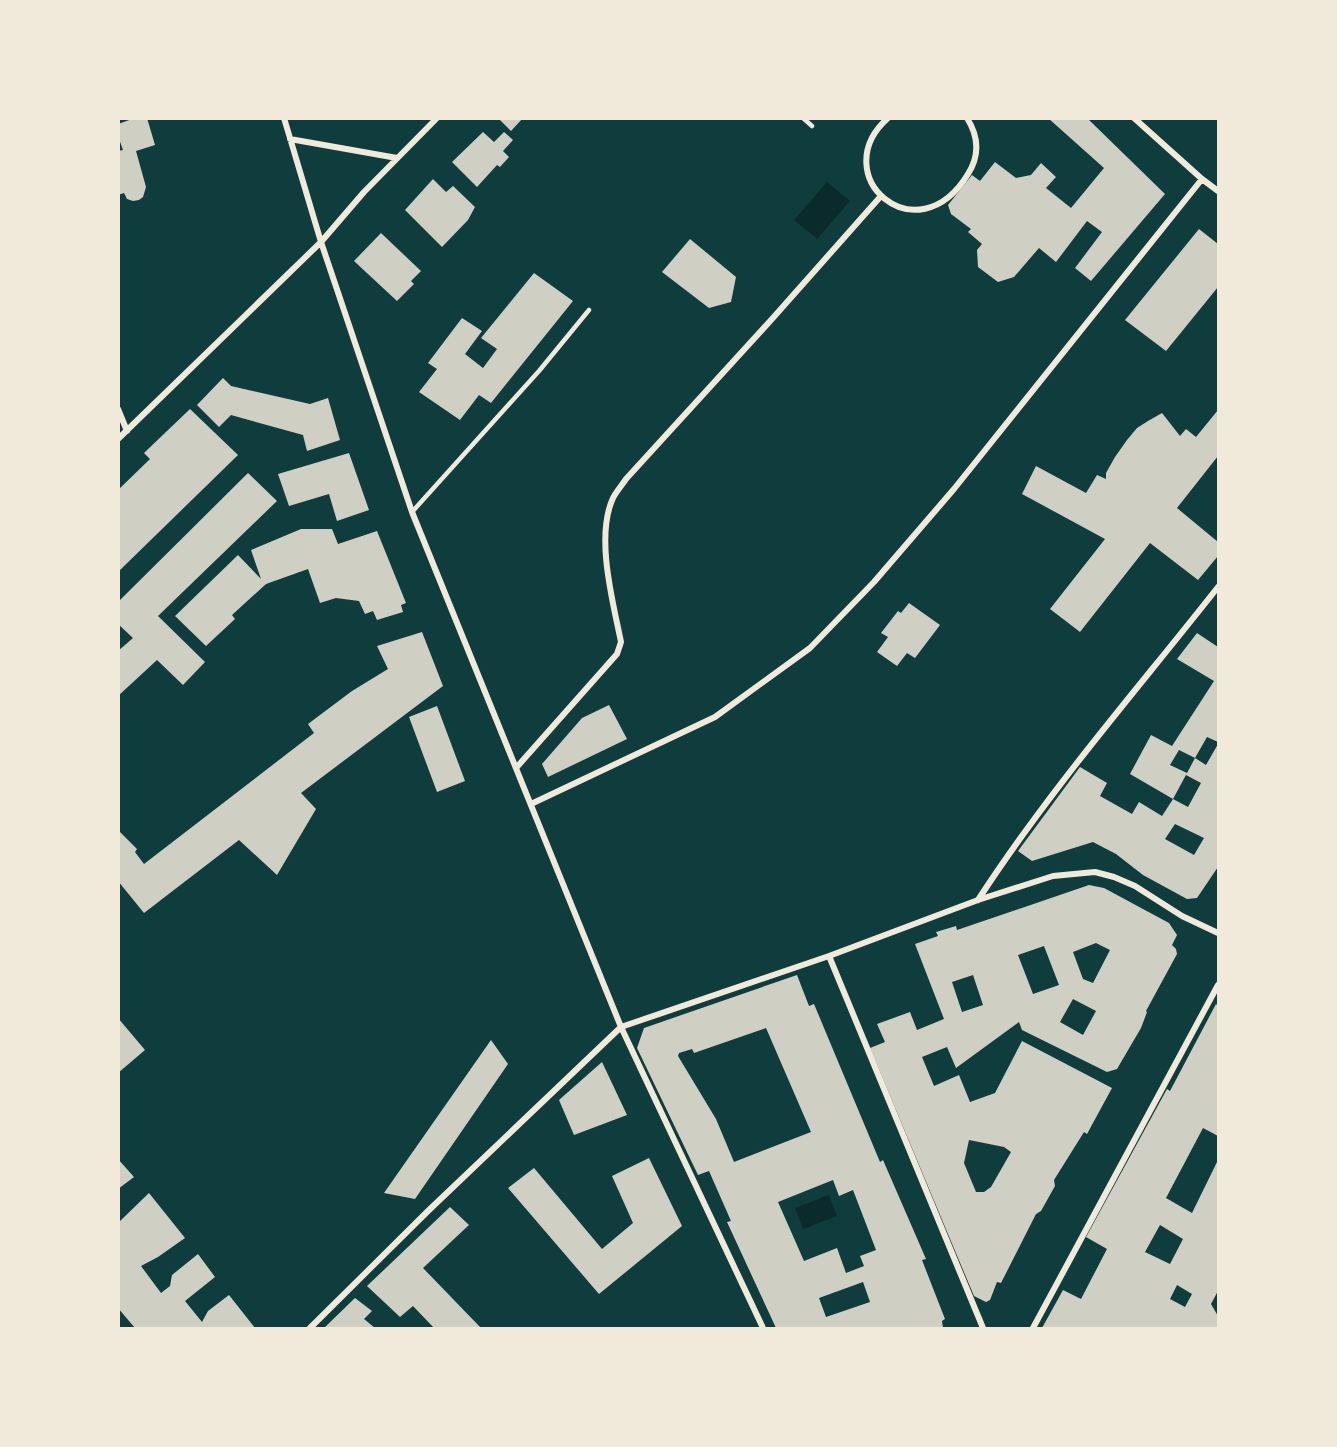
<svg xmlns="http://www.w3.org/2000/svg" width="1337" height="1447" font-family="'Golos Text',sans-serif">
  <style>
    .water { fill: #0a2a2b }
    .building { fill: #cfcfc3; fill-rule: evenodd }
    .lines { fill: none; stroke-linecap: round; stroke-linejoin: round }
    .service { stroke: #f1e9da; stroke-width: 4.5 }
    .minor { stroke: #f1e9da; stroke-width: 6 }
  </style>
  <rect width="100%" height="100%" fill="#0f3d3e"/>
  <path class="water" d="M827,182l23,19 -33,38 -23,-19z
    M829,1195l8,21 -34,13 -8,-21z"/>
  <path class="building" d="M135,118h12l8,27 -19,6 10,36 -3,10 -4,3 -6,1 -6,-2 -3,-6 -6,2v-44l5,-1 -5,-14v-12z
    M498,118h25l-12,13z
    M1048,118h39l78,76 -74,87 -16,-13 27,-36 -15,-11 -31,41 -17,-14 -25,29 -16,5 -20,-15 -1,-17 5,-6 -14,-12 3,-3 -20,-15 -3,-9 24,-30 8,6 15,-19 21,16 15,-3 10,-12 15,14 -10,11 25,20 33,-40z
    M483,132l11,10 10,-10 9,8 -10,11 6,6 -9,10 -3,-2 -20,22 -25,-25z
    M433,179l13,13 7,-6 22,21 -7,13 -26,27 -37,-37z
    M1199,229l19,15v43l-52,64 -41,-31z
    M381,233l40,38 -10,10 3,3 -17,17 -43,-40z
    M690,239l46,38 -5,25 -22,6 -47,-36z
    M534,273l39,28 -82,102 -12,-8 -19,25 -41,-28 18,-23 -9,-6 34,-45 20,13 -17,23 18,14 14,-19 -16,-11z
    M223,378l8,8 79,18 18,-6 12,42 -33,11 -4,-16 -72,-20 -12,12 -22,-22z
    M190,409l48,46 -120,117v-82l32,-31 -6,-6z
    M1218,410v46l-41,52 41,34v14l-20,24 -48,-37 -70,89 -30,-23 55,-70 -83,-45 14,-28 50,27 11,-18 9,4v-6l9,-16 12,-17 10,-12 11,-7 14,-8 18,23 6,-7 10,8z
    M349,453l20,57 -32,11 -8,-27 -40,12 -11,-32z
    M248,473l29,28 -119,115 47,46 -22,23 -26,-25 -39,36v-45l15,-13 -15,-14v-22z
    M301,529h31l6,15 39,-13 29,72 -5,2 2,7 -26,8 -4,-9 -8,3 -6,-13 -23,-3 -16,5 -12,-34 -42,15 -34,31 3,4 -29,27 -31,-30 63,-61 23,24 -10,-29z
    M909,603l31,22 -25,33 -8,-5 -10,13 -20,-14 11,-15 -7,-4 17,-22 3,2z
    M422,632l21,54 -142,107 15,16 -39,66 -38,-35 -95,73 -26,-32v-51l19,19 -2,3 9,12 170,-131 -6,-9 44,-33 36,-22 -11,-23z
    M1197,633l21,14v95l-11,-5 -12,21 -16,-8 -9,15 17,8 -14,26 -43,-25 21,-39 21,11 42,-65 -37,-22z
    M609,705l18,34 -79,38 -6,-13 40,-46z
    M437,706l28,75 -28,11 -28,-75z
    M1218,744v123l-21,31 -10,1 -44,-24 -27,-21 -23,-12 -61,19 -14,-10 62,-84 27,16 -7,13 32,18 7,-12 23,14 11,-17 15,8 13,-24 -15,-8 9,-17 11,7zM1175,824l29,14 -10,17 -29,-16z
    M1089,885l15,3 65,35 8,12 -5,10 4,4 1,5 -31,57 1,1 -6,16 -24,41 -10,3 -85,-42 -3,-8 -63,46 -9,-21 -25,10 12,29 25,-11 11,27 25,-9 27,-52 90,47 -25,46 -3,-2 -30,48 1,6 -14,25 -5,3 -35,69 -4,-1 -7,18 -4,2 -12,-6 -104,-248 15,-6 -8,-18 33,-12 7,18 27,-11 -29,-75 23,-8 -2,-4 20,-6 1,4zM1096,943l14,7 -17,33 -10,-4 -10,-27zM1044,946l15,39 -26,9 -15,-39zM973,975l10,30 -21,7 -10,-30zM1073,999l23,12 -13,24 -23,-13zM969,1140l35,7 7,5 -20,35 -7,5h-8l-12,-29z
    M797,975l12,31 5,-2 66,158 3,-2 43,99 -4,1 23,59 -3,2 1,7h-167l-49,-106 4,-1 -22,-50 -11,4 -61,-127 7,-20zM766,1028l45,104 -77,30 -18,-43 -38,-63 1,-3 13,-4 2,4zM833,1180l6,16 14,-6 23,60 -16,6 4,10 -18,7 -9,-25 -33,13 -26,-59zM863,1282l7,20 -44,15 -7,-19z
    M1216,1004l2,2v130l-15,-8 -37,70 26,15 26,-53v131l-7,13 7,12v12h-176l21,-38 18,9 26,-50 -21,-12 81,-148 3,2zM1160,1225l23,14 -13,25 -25,-12zM1177,1285l15,9 -7,13 -15,-8z
    M118,1018l27,32 -27,23z
    M491,1040l17,24 -93,135 -31,-6z
    M602,1062l25,53 -53,20 -15,-35z
    M649,1158l33,68 -83,68 -91,-106 26,-20 68,81 31,-26 -21,-47z
    M118,1159l16,18 -16,12z
    M149,1193l36,45 -27,19 -17,9 20,27 9,-7 2,-11 26,-21 17,23 -30,24 17,21 6,-11 21,-16 26,33h-120l-17,-20v-85z
    M450,1207l19,18 -46,43 58,60h-47l-21,-22 -13,11 -33,-31z
    M355,1298l17,13 -8,8 11,9h-51z"/>
  <g class="lines">
    <path class="service" d="M803,118l9,8
      M412,512l127,-141 50,-61"/>
    <path class="minor" d="M284,118l37,124 91,270 209,515 142,301
      M888,118c-64,57 29,140 80,56 12,-19 11,-37 -1,-56
      M1134,118l68,61 16,12
      M290,139l107,19
      M118,409l9,22
      M118,439l203,-197 43,-50 73,-74
      M516,768l101,-114 4,-12c-8,-40 -26,-105 -8,-144 3,-6 9,-13 13,-19l146,-160 109,-123
      M531,804l184,-87 95,-69 64,-66 80,-93 248,-310
      M978,900c72,-111 159,-210 240,-313
      M829,956l154,372
      M310,1328l118,-117 193,-184 208,-71 149,-56 75,-24 42,-4 19,5 21,9 47,30 36,17
      M1033,1328l185,-343"/>
  </g>
  <rect width="1337" height="1447" fill="none" stroke="#f1e9da" stroke-width="240"/>
</svg>
